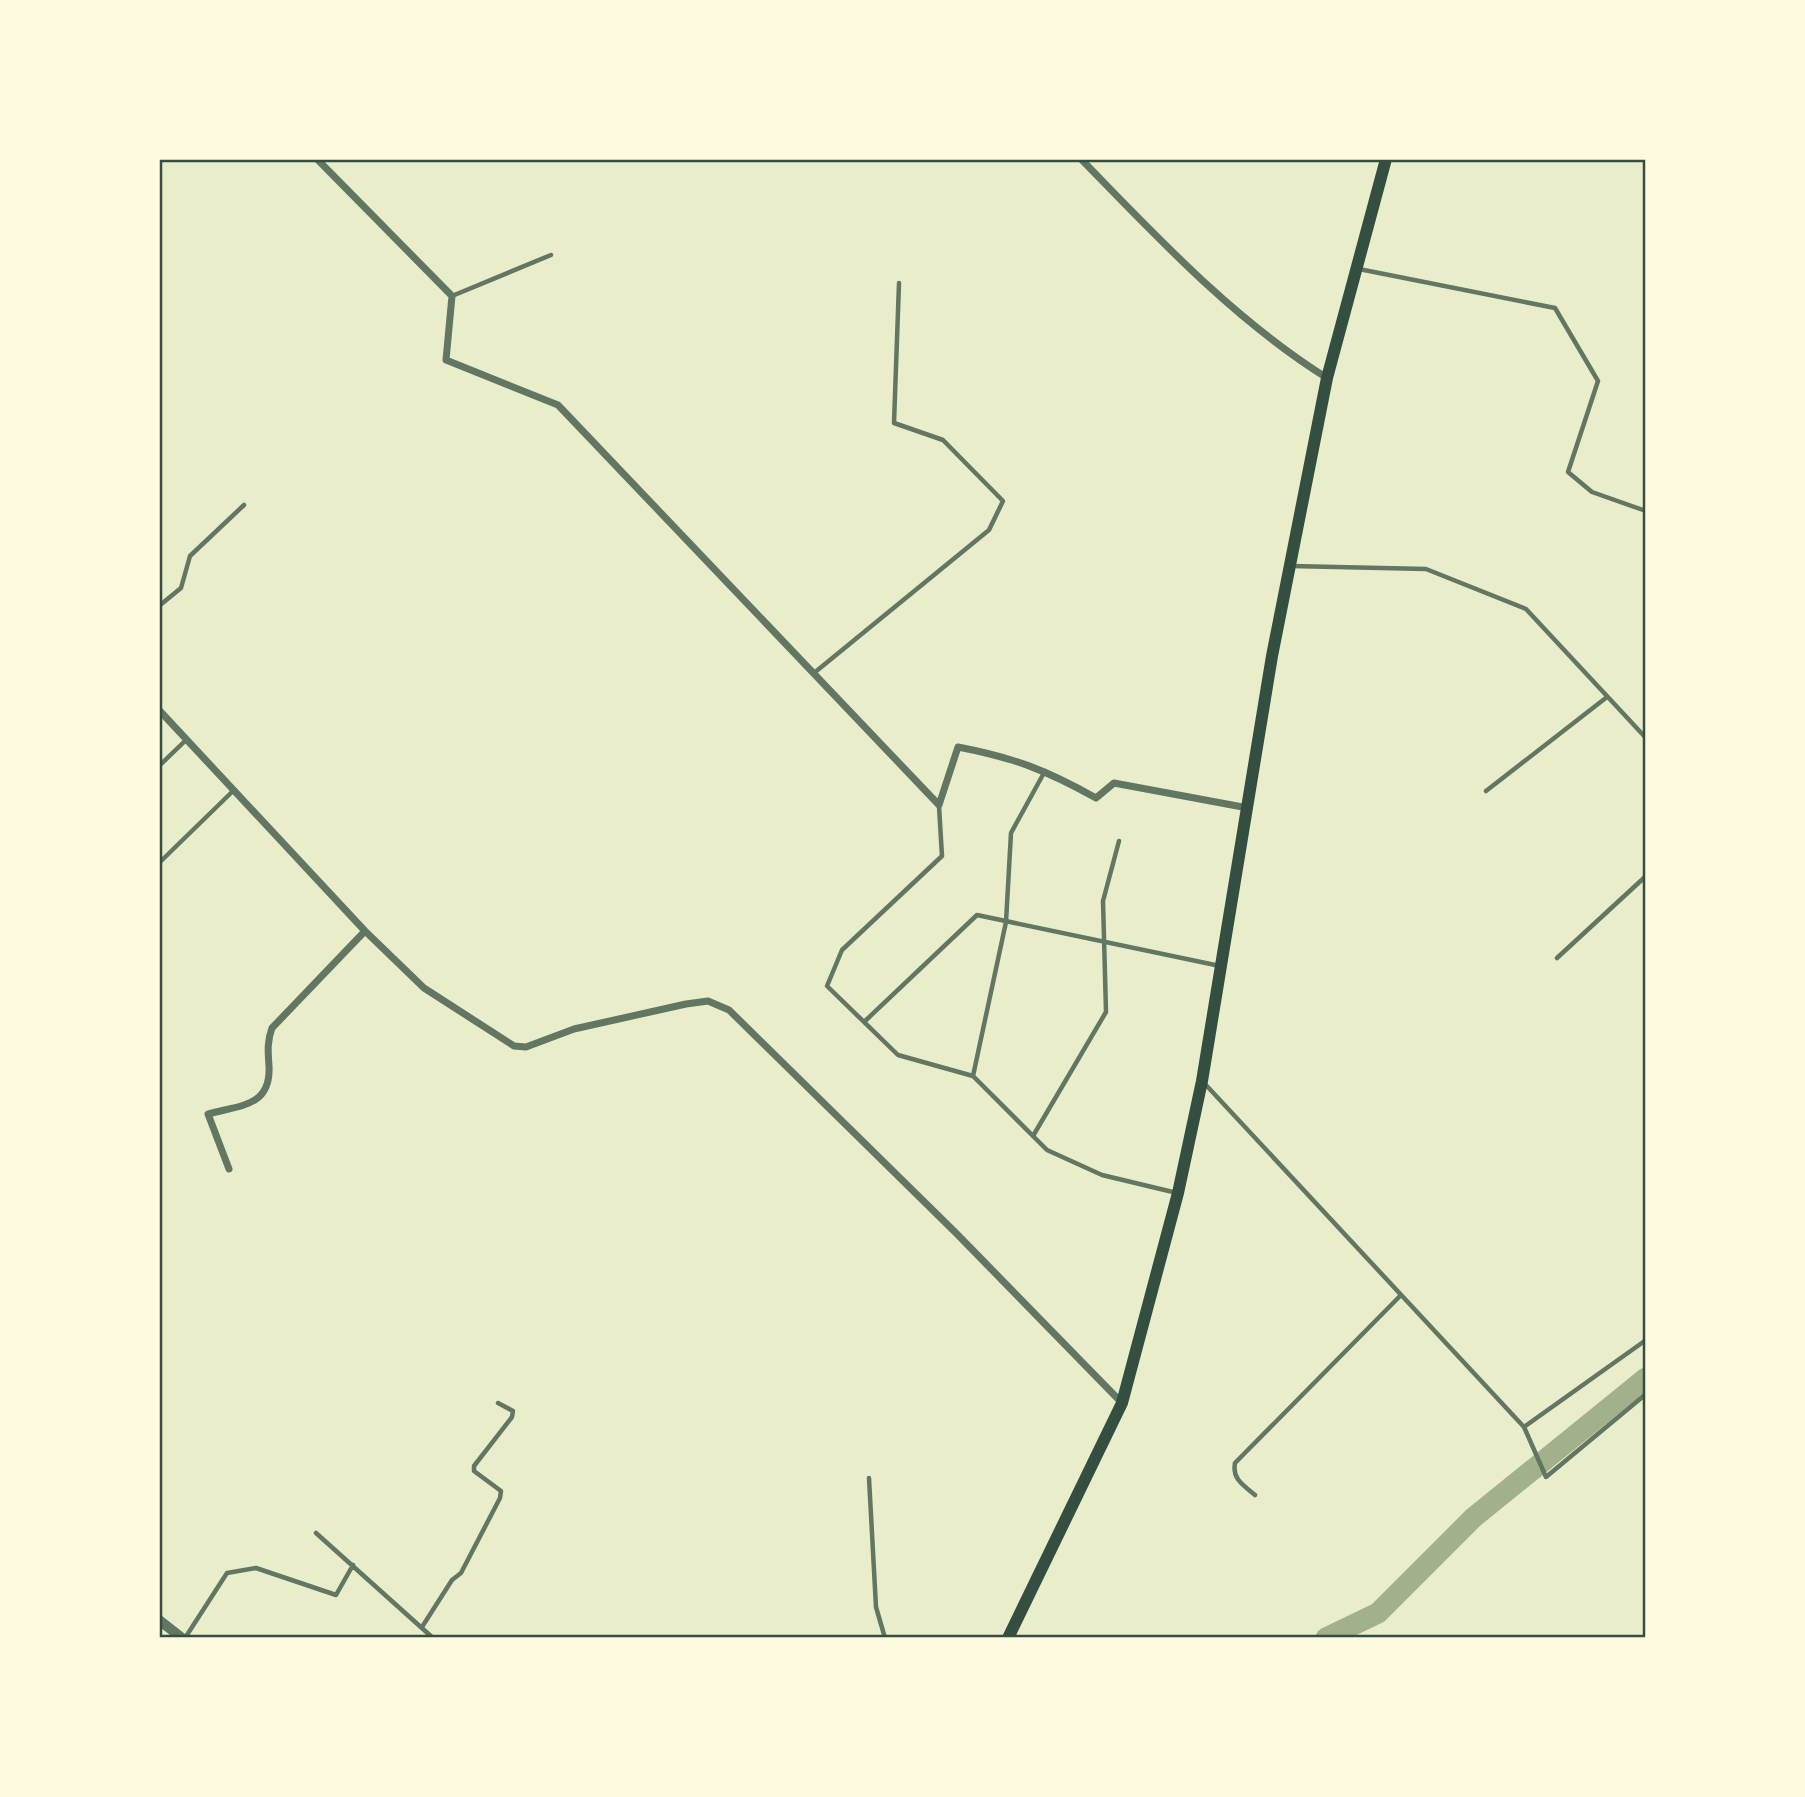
<svg xmlns="http://www.w3.org/2000/svg" width="1805" height="1797" font-family="Rubik,sans-serif">
  <style>
    .lines { fill: none; stroke-linecap: round; stroke-linejoin: round }
    .canal { stroke: #a3b18a; stroke-width: 21 }
    .service { stroke: #617663; stroke-width: 4.5 }
    .minor { stroke: #617663; stroke-width: 7 }
    .tertiary { stroke: #617663; stroke-width: 10 }
    .secondary { stroke: #344e41; stroke-width: 12 }
    .neatline { fill: none; stroke: #344e41; stroke-width: 2.5 }
  </style>
  <rect width="100%" height="100%" fill="#e9edc9"/>
  <g class="lines">
    <path class="canal" d="M1326,1638l52,-25 95,-95 173,-140"/>
    <path class="service" d="M1359,269l196,39 43,73 -30,91 24,20 54,19
      M452,296l99,-41
      M1291,566l135,3 100,40 120,129
      M159,606l22,-18 9,-32 54,-51
      M814,673l175,-143 14,-29 -60,-61 -49,-17 5,-140
      M159,766l27,-26
      M1486,791l121,-94
      M939,806l3,50 -100,94 -15,36 71,69 75,21 74,74 55,25 75,18
      M159,863l75,-73
      M1557,958l89,-82
      M864,1022l113,-107 243,51
      M973,1076l33,-154 5,-89 34,-62
      M1205,1084l319,343 122,-87
      M1033,1136l73,-124 -3,-111 16,-60
      M1524,1427l22,50 100,-83
      M869,1478l7,129 9,31
      M1255,1495c-12,-10 -23,-16 -20,-32l166,-168
      M316,1533l117,105
      M422,1627l30,-47 9,-7 39,-75 1,-7 -27,-20v-5l38,-49 1,-6 -15,-8
      M185,1638l42,-65 29,-5 80,27 17,-30"/>
    <path class="minor" d="M317,159l135,137 -6,64 112,45 381,400 19,-58c57,11 88,23 138,51l18,-15 134,25
      M1081,159c77,79 152,160 246,219
      M159,710l206,221 59,57 90,58 12,1 48,-18 112,-25 22,-3 21,9 227,223 166,170
      M229,1169l-21,-55c32,-9 63,-7 61,-48 -1,-14 -2,-25 3,-38l93,-97"/>
    <path class="tertiary" d="M159,1620l23,18"/>
    <path class="secondary" d="M1008,1638l114,-235 56,-210 24,-112 70,-425 55,-278 59,-219"/>
  </g>
  <rect width="1805" height="1797" fill="none" stroke="#fefae0" stroke-width="322"/>
  <rect x="161" y="161" width="1483" height="1475" class="neatline"/>
</svg>
